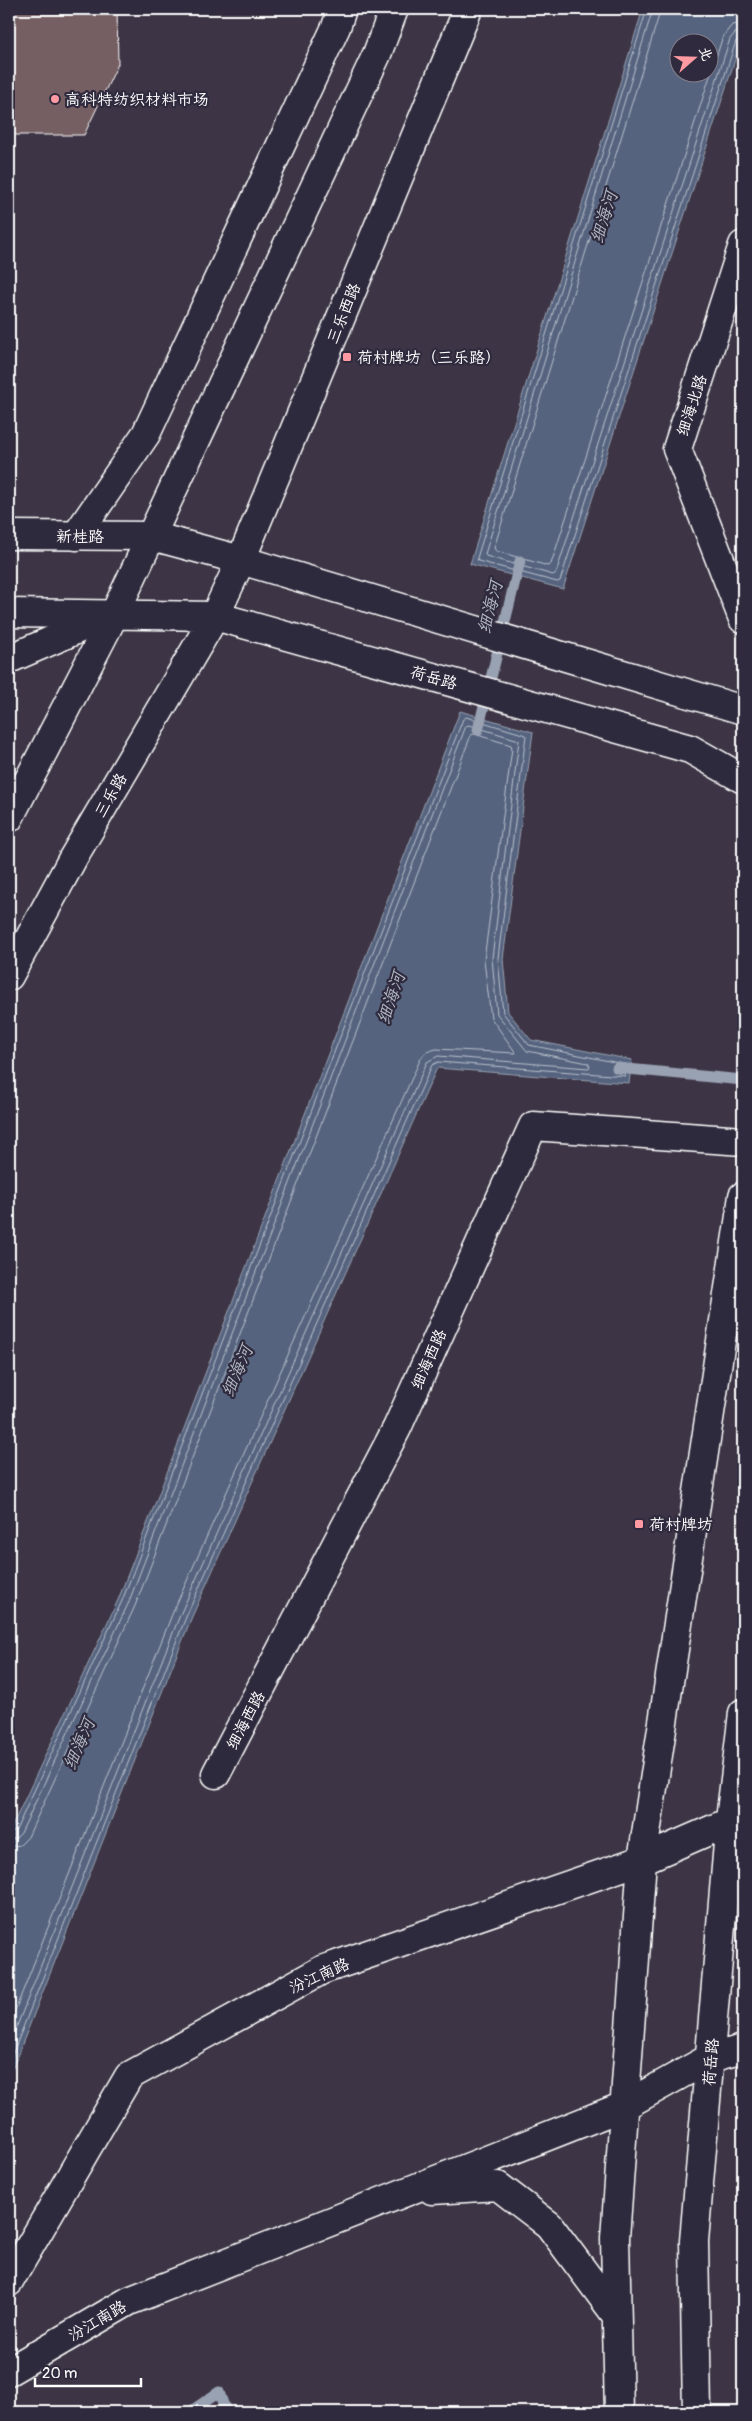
<svg xmlns="http://www.w3.org/2000/svg" width="752" height="2421" font-family="Pangolin,'LXGW WenKai TC',sans-serif">
  <style>
    .water { fill: #55647f; stroke: #99a2b2; fill-rule: evenodd }
    .lines { fill: none; stroke-linecap: round; stroke-linejoin: round }
    .shore { stroke: #bbc1cc; stroke-width: 1 }
    .stream { stroke: #99a2b2; stroke-width: 11 }
    .building { fill: #765f64; stroke: #fff }
    .minor-casing { stroke: #fff; stroke-width: 31 }
    .tertiary-casing { stroke: #fff; stroke-width: 31 }
    .secondary-casing { stroke: #fff; stroke-width: 31 }
    .minor { stroke: #2f2a3d; stroke-width: 28 }
    .tertiary { stroke: #2f2a3d; stroke-width: 28 }
    .secondary { stroke: #2f2a3d; stroke-width: 28 }
    .poi-dot { fill: #ff9aa2; stroke: #2f2a3d; stroke-width: 2 }
    .labels { text-anchor: middle; stroke-width: 4.5; stroke-linejoin: round; paint-order: stroke }
    .poi-label { font-size: 16px; fill: #fff; stroke: #2f2a3d; text-anchor: start }
    .street-label { font-size: 16px; fill: #fff; stroke: #2f2a3d }
    .water-label { font-size: 18px; font-style: italic; fill: #b2b9c5; stroke: #2f2a3d }
  </style>
  <rect width="100%" height="100%" fill="#3d3545"/>
  <filter id="ink" filterUnits="userSpaceOnUse"><feTurbulence type="fractalNoise" baseFrequency=".02" numOctaves="2"/><feDisplacementMap in="SourceGraphic" scale="10" xChannelSelector="R" yChannelSelector="G"/><feConvolveMatrix kernelMatrix="1 2 1 2 8 2 1 2 1" color-interpolation-filters="sRGB"/></filter>
  <g filter="url(#ink)">
    <path class="water" d="M643,9h100v26l-180,554 -93,-25zM680,42h30v30h-30z
      M460,711l73,21 -30,227 5,53 23,28 101,20 -3,23 -192,-15 -246,551 -182,458v-244l109,-233z"/>
    <g class="lines">
      <path class="shore" d="M647,9l-170,549 1,3 79,21 3,-1 176,-540 7,-4
        M653,9l-168,545 1,2 67,19 3,-2 174,-534 5,-6 8,-3
        M661,9l-167,539 2,3 52,15 3,-2 172,-528 9,-11 11,-2
        M9,1833l7,-3 106,-229 341,-882 3,-2 60,18 -28,223 5,55 26,32 95,19 1,12 -187,-14 -6,3 -246,552 -177,446
        M9,1840l7,-2 5,-5 107,-229 338,-878 3,-1 50,15 -27,218 5,56 30,37 61,12 2,4 -2,1 -150,-12 -11,6 -247,553 -171,431
        M9,1847l11,-2 8,-8 107,-231 336,-871 3,-1 37,11 1,3 -28,212 7,58 25,35 -80,-4 -10,3 -6,8 -247,552 -164,414"/>
      <path class="stream" d="M478,730l42,-169
        M617,1068l126,12
        M190,2412l29,-20 7,20"/>
    </g>
    <path class="building" d="M9,9h108l1,55 -34,71h-75z"/>
    <g class="lines">
      <defs>
        <path id="minor" d="M743,245l-66,204 66,170
          M9,659l106,-46
          M216,1774l181,-346 136,-302 210,15"/>
        <path id="tertiary" d="M9,535l143,1 89,24 502,150
          M9,613l206,3 475,133 53,30
          M9,818l106,-205
          M9,976l64,-118 142,-242"/>
        <path id="secondary" d="M76,536l70,-102 190,-407 6,-18
          M115,613l262,-559 17,-45
          M215,616l26,-56 227,-551
          M432,2190l66,-4 51,39 67,90
          M9,2282l120,-206 193,-106 320,-110 101,-44
          M9,2371l120,-70 495,-195 86,-48 33,-9
          M619,2412l-4,-174 27,-378 101,-664
          M697,2412l-3,-171 36,-421 13,-107"/>
      </defs>
      <use href="#minor" class="minor-casing"/>
      <use href="#tertiary" class="tertiary-casing"/>
      <use href="#secondary" class="secondary-casing"/>
      <use href="#minor" class="minor"/>
      <use href="#tertiary" class="tertiary"/>
      <use href="#secondary" class="secondary"/>
    </g>
  </g>
  <g class="poi-dot">
    <circle cx="55" cy="99" r="5"/>
    <rect x="342" y="352" width="10" height="10" rx="2.5"/>
    <rect x="634" y="1519" width="10" height="10" rx="2.5"/>
  </g>
  <g class="labels">
    <g class="poi-label">
      <text x="65" y="105">高科特纺织材料市场</text>
      <text x="357" y="363">荷村牌坊（三乐路）</text>
      <text x="649" y="1530">荷村牌坊</text>
    </g>
    <g class="street-label">
      <text transform="translate(343 313) rotate(-68)" y="6">三乐西路</text>
      <text transform="translate(691 405) rotate(-72)" y="6">细海北路</text>
      <text x="80" y="542">新桂路</text>
      <text transform="translate(434 677) rotate(16)" y="6">荷岳路</text>
      <text transform="translate(110 795) rotate(-60)" y="6">三乐路</text>
      <text transform="translate(428 1359) rotate(-66)" y="6">细海西路</text>
      <text transform="translate(245 1720) rotate(-62)" y="6">细海西路</text>
      <text transform="translate(319 1975) rotate(-24)" y="6">汾江南路</text>
      <text transform="translate(710 2062) rotate(-85)" y="6">荷岳路</text>
      <text transform="translate(97 2320) rotate(-30)" y="6">汾江南路</text>
    </g>
    <g class="water-label">
      <text transform="translate(604 217) rotate(-73)" y="6">细海河</text>
      <text transform="translate(490 607) rotate(-76)" y="6">细海河</text>
      <text transform="translate(391 998) rotate(-72)" y="6">细海河</text>
      <text transform="translate(237 1371) rotate(-67)" y="6">细海河</text>
      <text transform="translate(79 1744) rotate(-67)" y="6">细海河</text>
    </g>
  </g>
  <rect width="752" height="2421" fill="none" stroke="#2f2a3d" stroke-width="30"/>
  <rect x="15" y="15" width="722" height="2391" fill="none" stroke="#fff" stroke-width="2" filter="url(#ink)"/>
  <g transform="translate(694 58) rotate(70)"><circle r="24" fill="#2f2a3d" stroke="#827f8b"/>
  <path d="M0-4L9 19L0 12L-9 19Z" fill="#ff9aa2"/>
  <text y="-8" font-size="14" font-weight="bold" text-anchor="middle" fill="#ffffff">北</text>
  </g>
  <path d="M35 2378v8h106v-8" fill="none" stroke="#ffffff" stroke-width="2.5"/>
  <text x="42" y="2378" font-size="15" fill="#ffffff" stroke="#2f2a3d" stroke-width="4" paint-order="stroke">20 m</text>
</svg>
